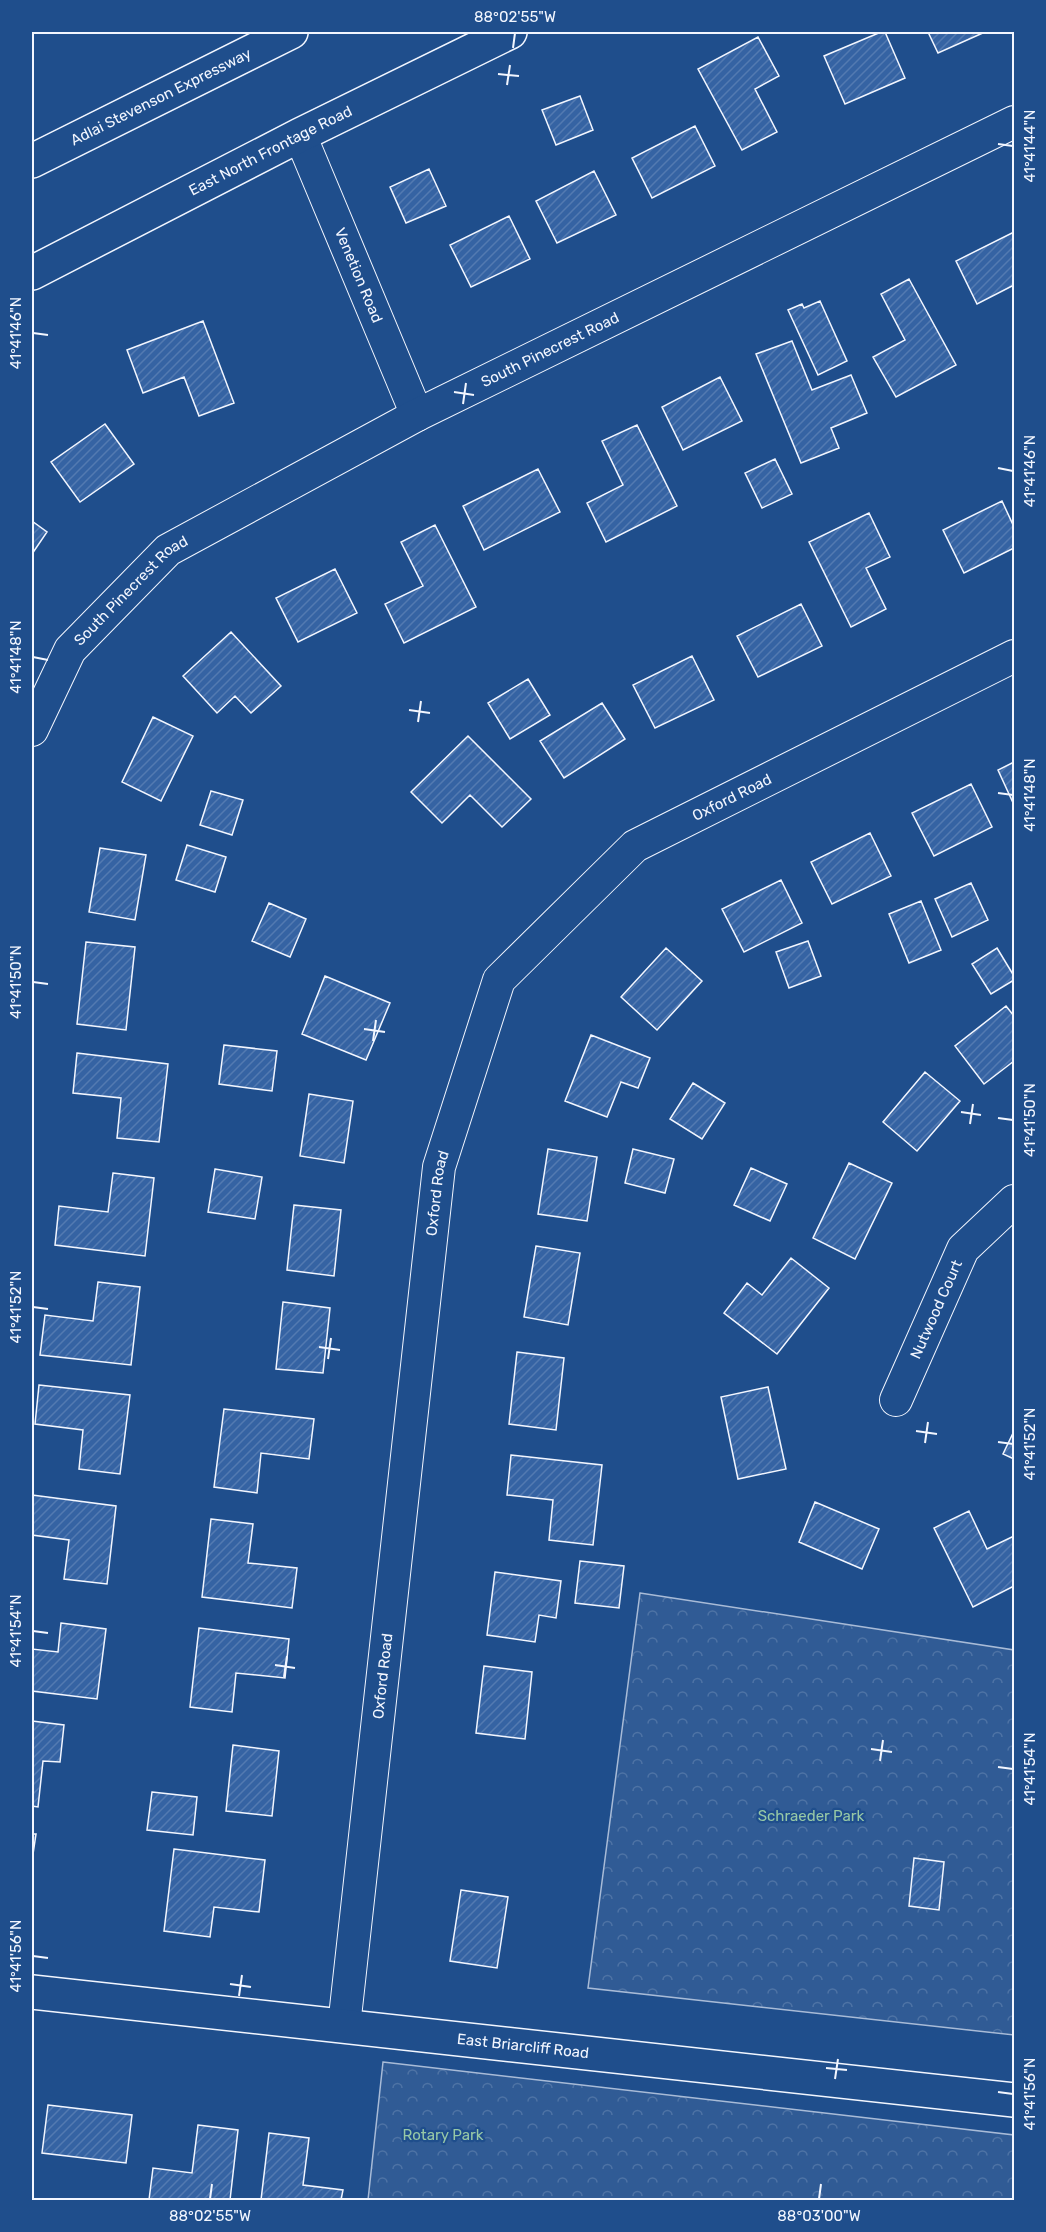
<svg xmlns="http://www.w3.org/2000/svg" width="1046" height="2232" font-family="Rubik,sans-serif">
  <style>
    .park { fill: url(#park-crowns); stroke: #a8bbd7; stroke-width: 1.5 }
    .building { fill: url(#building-hatch); stroke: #f2f6ff; stroke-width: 1.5 }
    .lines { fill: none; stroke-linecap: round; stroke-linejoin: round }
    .street-casing { stroke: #f2f6ff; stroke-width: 34 }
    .secondary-casing { stroke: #f2f6ff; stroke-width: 36 }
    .highway-casing { stroke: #f2f6ff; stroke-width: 36 }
    .street { stroke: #1f4e8c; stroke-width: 32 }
    .secondary { stroke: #1f4e8c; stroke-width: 33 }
    .highway { stroke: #1f4e8c; stroke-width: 33 }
    .ticks { fill: none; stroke: #f2f6ff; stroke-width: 2 }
    .labels { text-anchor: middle; stroke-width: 4.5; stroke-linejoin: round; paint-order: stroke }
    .street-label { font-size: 15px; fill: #f2f6ff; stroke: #1f4e8c }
    .park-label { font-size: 15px; fill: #97c8a6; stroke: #1f4e8c }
    .neatline { fill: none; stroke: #f2f6ff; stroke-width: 2 }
    .ticks-label { font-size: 15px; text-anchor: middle; fill: #f2f6ff }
  </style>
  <defs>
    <pattern id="park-crowns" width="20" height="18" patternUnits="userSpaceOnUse" patternTransform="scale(1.5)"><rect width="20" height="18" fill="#305b95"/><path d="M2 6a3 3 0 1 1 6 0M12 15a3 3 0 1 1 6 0" fill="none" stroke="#4e73a5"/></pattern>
    <pattern id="building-hatch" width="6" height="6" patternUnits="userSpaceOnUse" patternTransform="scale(1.5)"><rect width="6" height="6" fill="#3563a3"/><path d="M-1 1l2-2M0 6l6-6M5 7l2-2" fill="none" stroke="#537ab1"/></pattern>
  </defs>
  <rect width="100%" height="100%" fill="#1f4e8c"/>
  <path class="park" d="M640,1593l374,57v385l-426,-47z
    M383,2062l631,73v65h-646z"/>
  <path class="building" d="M881,32h4l20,46 -60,26 -21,-48z
    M928,32h57l-47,21z
    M758,37l21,39 -24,13 22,43 -35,18 -44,-81z
    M580,96l13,34 -37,15 -14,-35z
    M695,126l20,40 -63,32 -20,-40z
    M429,169l17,37 -40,17 -16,-36z
    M594,171l22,44 -59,28 -21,-42z
    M509,216l21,43 -59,28 -21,-42z
    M1014,232v53l-37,19 -21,-43z
    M909,279l47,86 -60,32 -23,-40 32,-17 -24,-46z
    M820,301l27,60 -29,14 -30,-65 14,-6 2,4z
    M203,321l31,82 -35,13 -15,-39 -41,16 -16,-43z
    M792,341l20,49 39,-15 16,38 -36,15 8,20 -38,15 -45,-109z
    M720,377l22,44 -59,29 -21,-43z
    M105,424l29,40 -54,38 -29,-40z
    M637,425l40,81 -71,36 -19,-39 36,-18 -21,-44z
    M775,459l17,35 -30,14 -17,-35z
    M538,469l22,43 -76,38 -21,-44z
    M1002,501l12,26v21l-50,25 -21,-43z
    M869,513l21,44 -24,11 20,41 -35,18 -42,-85z
    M32,521l15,11 -15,22z
    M435,525l41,82 -72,36 -19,-39 38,-18 -22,-44z
    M335,569l22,44 -59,29 -22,-44z
    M801,604l21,42 -64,31 -21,-41z
    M231,632l50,54 -30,27 -16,-17 -18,17 -34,-37z
    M692,656l22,44 -59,28 -22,-43z
    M528,679l22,36 -40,24 -22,-36z
    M602,703l23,36 -61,39 -24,-37z
    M153,717l40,19 -32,65 -39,-19z
    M468,736l63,63 -29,28 -32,-32 -28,28 -31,-31z
    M1014,762v43l-16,-35z
    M971,784l21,43 -58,29 -22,-43z
    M211,791l32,9 -11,35 -32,-10z
    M870,833l21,43 -59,28 -21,-42z
    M187,845l39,12 -11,35 -39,-12z
    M100,848l46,7 -11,65 -46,-8z
    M781,880l21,43 -58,29 -22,-43z
    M971,883l17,37 -36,17 -17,-38z
    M921,901l20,49 -32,13 -20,-49z
    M269,903l37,16 -16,38 -38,-16z
    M808,941l13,35 -32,12 -13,-36z
    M86,942l49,5 -9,83 -49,-6z
    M666,948l36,33 -45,49 -36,-33z
    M997,948l17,28v4l-23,14 -19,-30z
    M325,976l65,27 -24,57 -64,-26z
    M1006,1006l8,10v45l-30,23 -29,-38z
    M591,1035l59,23 -12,30 -17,-6 -14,35 -42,-16z
    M224,1045l53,6 -5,40 -53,-7z
    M77,1053l91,11 -9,78 -42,-4 4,-40 -48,-5z
    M925,1072l35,29 -43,50 -34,-29z
    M693,1083l32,20 -23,36 -32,-20z
    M309,1094l44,7 -9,62 -44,-7z
    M548,1149l49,8 -10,64 -49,-7z
    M633,1149l41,10 -9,34 -40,-10z
    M849,1163l43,20 -37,76 -42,-21z
    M751,1168l36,16 -17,37 -36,-16z
    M215,1169l47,8 -7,42 -47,-7z
    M113,1173l41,5 -9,78 -90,-11 4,-39 49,6z
    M294,1205l47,5 -7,66 -47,-6z
    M536,1246l44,7 -12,72 -44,-8z
    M791,1258l38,30 -52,66 -53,-41 23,-30 15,12z
    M98,1282l42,5 -9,78 -91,-10 5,-40 48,6z
    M283,1302l47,6 -7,65 -47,-4z
    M517,1352l47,6 -8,72 -47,-6z
    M39,1385l91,10 -10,79 -41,-5 4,-39 -48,-6z
    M768,1387l18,82 -48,10 -17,-82z
    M224,1409l90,10 -5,40 -48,-6 -4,40 -43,-6z
    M1014,1431v28l-11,-5z
    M511,1455l91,10 -9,80 -44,-5 4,-40 -46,-5z
    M32,1495l84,11 -9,78 -43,-5 5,-39 -37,-5z
    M815,1502l64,27 -17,40 -63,-27z
    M969,1511l18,38 27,-13v50l-41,21 -39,-79z
    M211,1519l42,5 -5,39 49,5 -5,40 -90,-11z
    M580,1561l44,5 -5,42 -44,-5z
    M495,1572l66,9 -5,37 -17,-3 -4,27 -48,-7z
    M61,1623l45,6 -9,70 -65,-8v-42l26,3z
    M199,1628l90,11 -4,39 -49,-5 -4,39 -42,-5z
    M484,1666l48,6 -7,67 -49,-6z
    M32,1721l32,4 -4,37 -17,-1 -5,46 -6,-1z
    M233,1745l46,6 -7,65 -46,-5z
    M152,1792l45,5 -4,38 -46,-5z
    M32,1834h4l-4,27z
    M174,1849l91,11 -6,52 -45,-5 -4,30 -46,-6z
    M914,1858l30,4 -5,48 -30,-4z
    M461,1890l47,7 -11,71 -47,-7z
    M48,2105l84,10 -6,48 -84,-10z
    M198,2125l40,5 -8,70h-81l4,-32 39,5z
    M269,2133l40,5 -6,47 40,5 -2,10h-80z"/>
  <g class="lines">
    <defs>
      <g id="street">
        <path id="s1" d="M300,135l117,280"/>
        <path id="s2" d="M32,730l38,-80 98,-100 249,-135 597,-293"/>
        <path id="s3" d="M896,1400l67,-151 51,-48"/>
        <path id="s4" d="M344,2026l95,-859 60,-187 136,-134 379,-190"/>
      </g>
      <g id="secondary">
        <path id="s5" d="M32,273l268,-138 210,-103"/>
        <path id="s6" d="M32,1992l982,108"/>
      </g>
      <g id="highway">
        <path id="s7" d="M32,161l259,-129"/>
      </g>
    </defs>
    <use href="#street" class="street-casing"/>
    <use href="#secondary" class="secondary-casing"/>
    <use href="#highway" class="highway-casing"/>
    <use href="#street" class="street"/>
    <use href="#secondary" class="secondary"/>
    <use href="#highway" class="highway"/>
  </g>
  <path class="ticks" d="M513,48l2,-15M498,74l21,2M507,85l3,-20M998,144l15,2M33,333l15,2M454,392l20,3M463,404l3,-21M998,468l15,3M33,657l15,3M409,710l21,3M418,722l3,-21M998,793l15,2M33,982l15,2M364,1029l21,3M373,1041l3,-21M961,1112l20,3M998,1118l15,2M970,1124l3,-20M33,1307l15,2M319,1347l21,3M328,1359l3,-21M916,1431l21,3M998,1442l15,2M925,1443l3,-21M33,1631l15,2M275,1665l20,3M284,1677l3,-21M871,1749l21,3M880,1761l3,-21M998,1767l15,2M33,1956l15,2M230,1984l21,3M239,1996l3,-21M826,2068l21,2M835,2079l3,-20M998,2092l15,2M210,2199l2,-15M819,2199l2,-15"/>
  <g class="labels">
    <g class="street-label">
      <text dy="5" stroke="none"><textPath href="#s7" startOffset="144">Adlai Stevenson Expressway</textPath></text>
      <text dy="5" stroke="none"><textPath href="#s5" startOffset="268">East North Frontage Road</textPath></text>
      <text dy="5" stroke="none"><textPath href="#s1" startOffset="152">Venetion Road</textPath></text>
      <text dy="5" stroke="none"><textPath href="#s2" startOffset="660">South Pinecrest Road</textPath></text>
      <text dy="5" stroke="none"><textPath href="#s2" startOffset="174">South Pinecrest Road</textPath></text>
      <text dy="5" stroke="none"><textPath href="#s4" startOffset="1360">Oxford Road</textPath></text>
      <text dy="5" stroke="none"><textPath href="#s4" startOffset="838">Oxford Road</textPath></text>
      <text dy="5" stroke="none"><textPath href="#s3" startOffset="99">Nutwood Court</textPath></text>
      <text dy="5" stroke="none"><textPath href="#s4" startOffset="352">Oxford Road</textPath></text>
      <text dy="5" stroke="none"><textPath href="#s6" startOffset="494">East Briarcliff Road</textPath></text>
    </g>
    <g class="park-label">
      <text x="811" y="1821">Schraeder Park</text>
      <text x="443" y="2140">Rotary Park</text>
    </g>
  </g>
  <rect width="1046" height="2232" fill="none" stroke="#1f4e8c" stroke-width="66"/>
  <rect x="33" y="33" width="980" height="2166" class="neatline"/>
  <g class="ticks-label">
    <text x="515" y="22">88°02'55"W</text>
    <text transform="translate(1030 146) rotate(-90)" y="5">41°41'44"N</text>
    <text transform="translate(16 333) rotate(-90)" y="5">41°41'46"N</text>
    <text transform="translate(1030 471) rotate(-90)" y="5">41°41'46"N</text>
    <text transform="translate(16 657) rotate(-90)" y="5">41°41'48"N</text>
    <text transform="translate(1030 795) rotate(-90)" y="5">41°41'48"N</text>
    <text transform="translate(16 982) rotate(-90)" y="5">41°41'50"N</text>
    <text transform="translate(1030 1120) rotate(-90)" y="5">41°41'50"N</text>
    <text transform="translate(16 1307) rotate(-90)" y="5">41°41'52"N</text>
    <text transform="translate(1030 1444) rotate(-90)" y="5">41°41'52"N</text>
    <text transform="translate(16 1631) rotate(-90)" y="5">41°41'54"N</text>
    <text transform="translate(1030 1769) rotate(-90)" y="5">41°41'54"N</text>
    <text transform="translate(16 1956) rotate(-90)" y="5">41°41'56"N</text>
    <text transform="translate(1030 2094) rotate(-90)" y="5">41°41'56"N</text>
    <text x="210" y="2221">88°02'55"W</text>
    <text x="819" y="2221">88°03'00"W</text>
  </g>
</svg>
